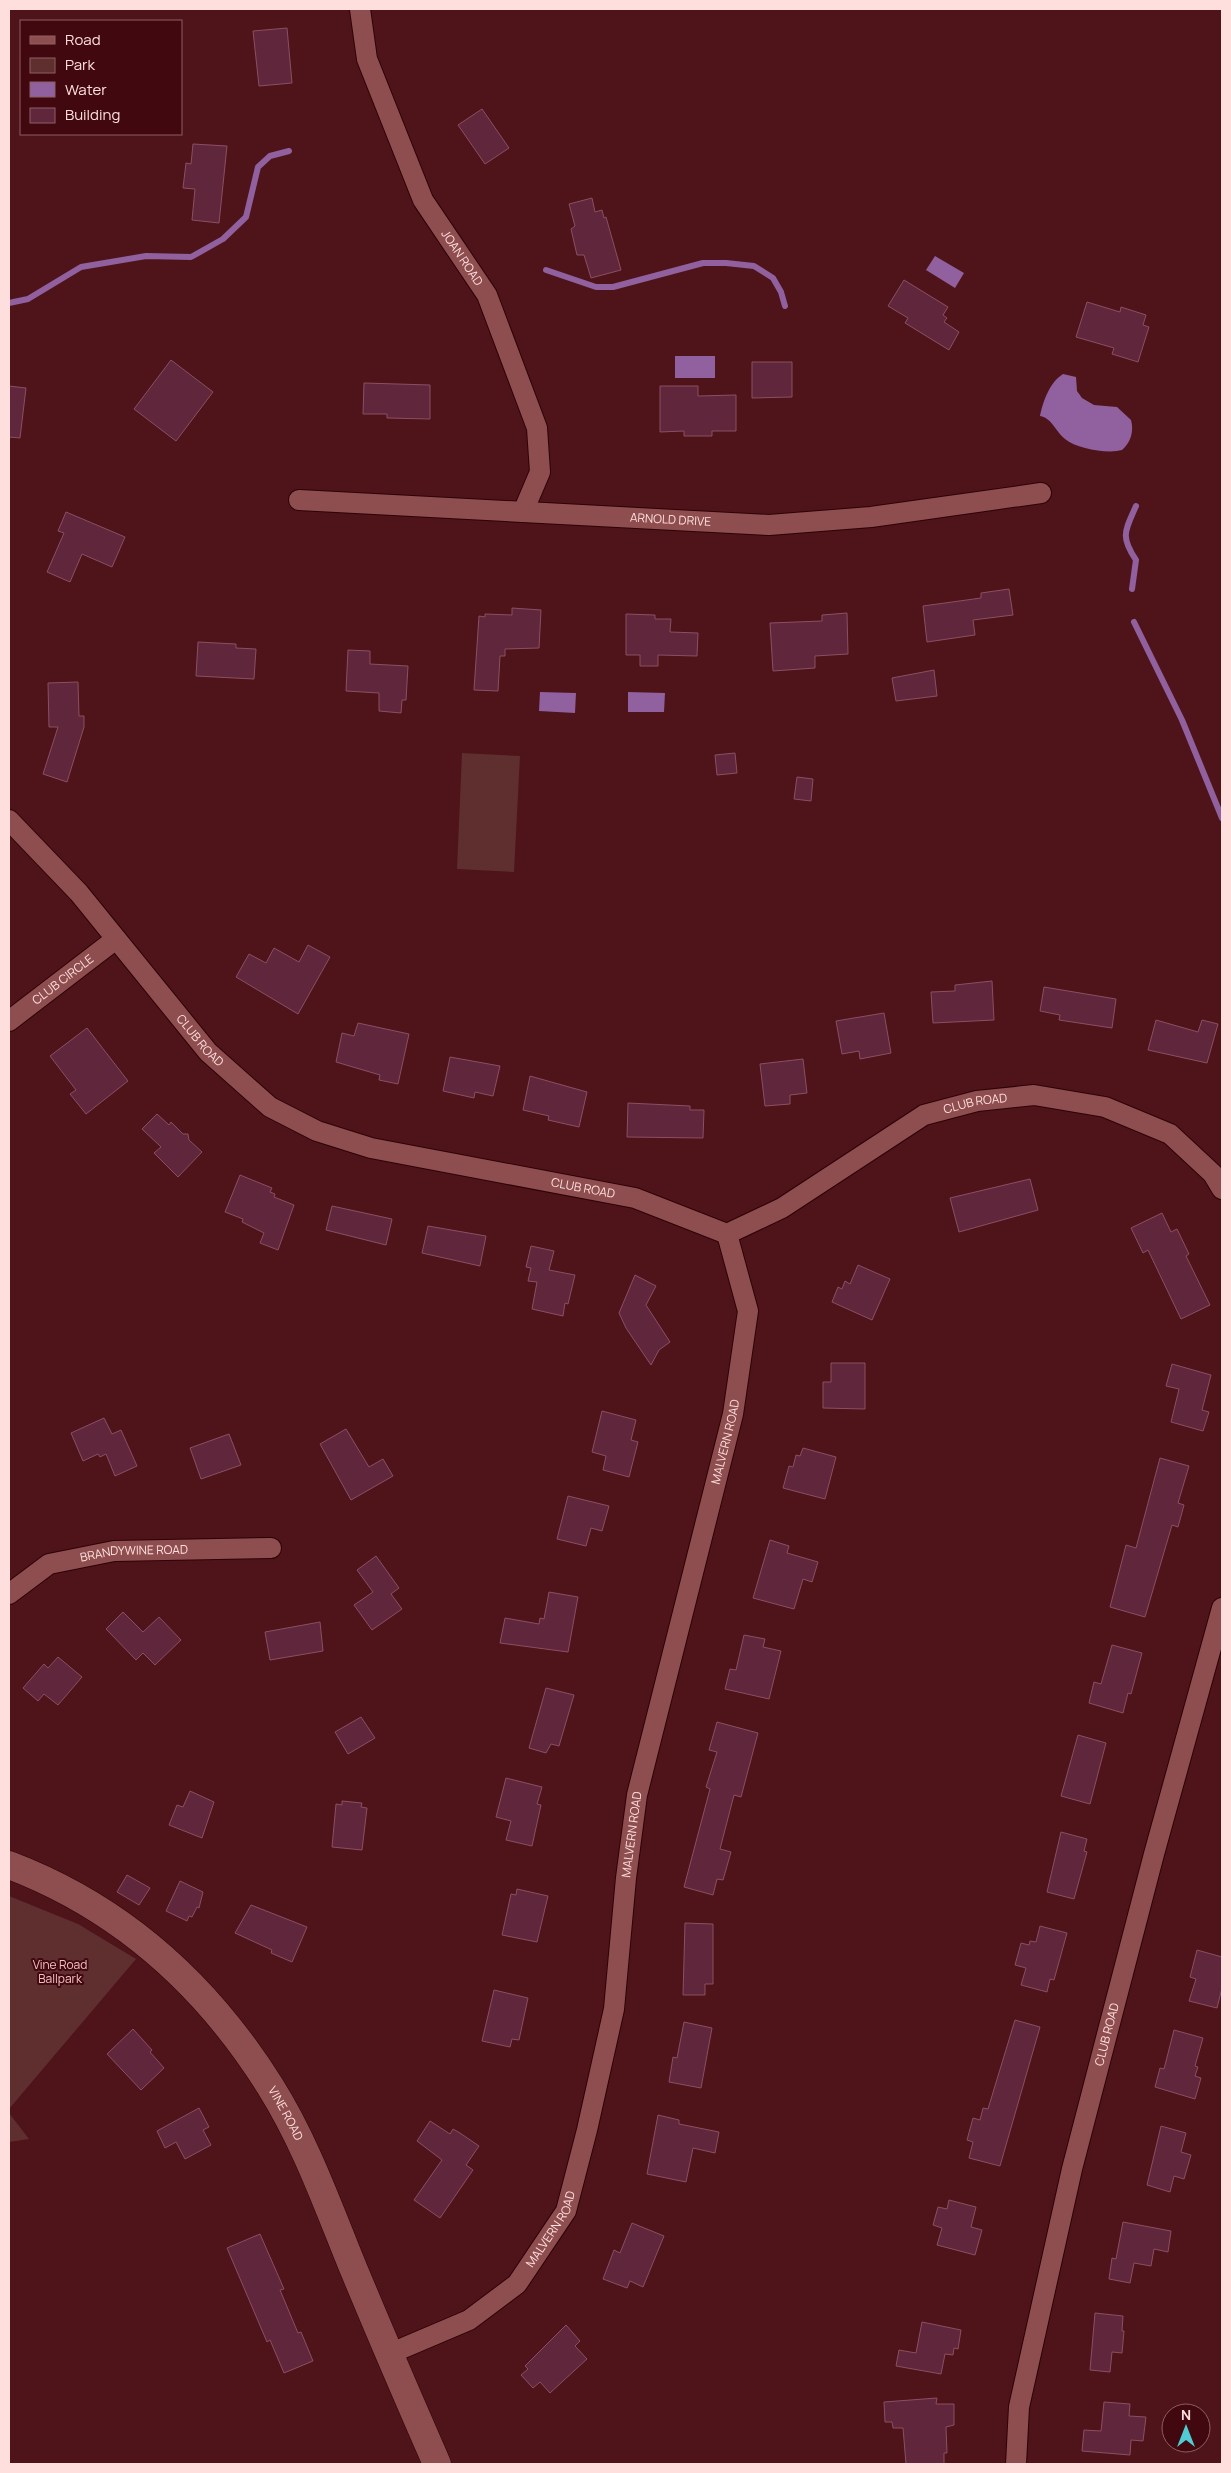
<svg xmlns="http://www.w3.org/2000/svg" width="1231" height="2473" font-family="Manrope,sans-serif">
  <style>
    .green { fill: #5f2f30 }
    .water { fill: #91609e }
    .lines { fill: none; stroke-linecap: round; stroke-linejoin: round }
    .stream { stroke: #91609e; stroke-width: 6 }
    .building { fill: #60273c; stroke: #8c4e63 }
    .street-casing { stroke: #2c0307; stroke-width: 22 }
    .secondary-casing { stroke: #2c0307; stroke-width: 29 }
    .street { stroke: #8e4e4f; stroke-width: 20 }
    .secondary { stroke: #8e4e4f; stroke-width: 28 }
    .labels { text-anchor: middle; stroke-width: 4; stroke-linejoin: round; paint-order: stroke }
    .street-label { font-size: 12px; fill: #fedfde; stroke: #420810 }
    .park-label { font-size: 12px; fill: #f1c1c0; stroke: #420810 }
  </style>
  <rect width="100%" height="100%" fill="#4e1419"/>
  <path class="green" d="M462,753l58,3 -6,116 -57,-3z
    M9,1896l69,28 58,35 -127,150z
    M9,2113l20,26 -20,3z"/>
  <path class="water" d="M935,256l29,17 -9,15 -29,-18z
    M675,356h40v22h-40z
    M1063,374l13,3 1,14 5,7 12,7 23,2 14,13c3,11 0,22 -9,30 -14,4 -45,-1 -57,-11 -9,-7 -13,-21 -25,-23 3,-15 10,-34 23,-42z
    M540,692l36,1 -1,20 -36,-2z
    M628,692l37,1 -1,19h-36z"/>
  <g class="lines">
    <path class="stream" d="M546,270l50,17h17l90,-24h23l28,3 19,12 8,14 4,14
      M9,303l19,-4 53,-32 65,-11 45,1 32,-18 23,-22 12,-50 12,-11 19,-5
      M1132,589l4,-29c-16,-24 -11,-29 0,-54
      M1134,622l48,98 40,98"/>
  </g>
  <path class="building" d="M287,28l5,55 -33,3 -6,-55z
    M482,109l27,39 -24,16 -27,-39z
    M193,144l34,2 -8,77 -27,-3 3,-31 -12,-1 3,-25 5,1z
    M592,198l3,14 7,-2 2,8 2,-1 15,53 -30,8 -7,-23h-7l-6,-26 4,-3 -6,-22z
    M904,280l44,27 -5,8 4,3 -3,4 15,10 -10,18 -44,-27 3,-5 -20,-12z
    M1087,302l33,10 1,-5 25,8 -3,10 6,2 -11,35 -26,-8 2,-6 -38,-11z
    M171,360l42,32 -37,49 -42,-32z
    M752,362h40v35l-40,1z
    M364,383l66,2v34l-43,-1v-4h-24z
    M9,386l17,2 -6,50 -11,-1z
    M660,386h38v10l38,-1v36h-24v5h-28v-5l-24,1z
    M66,512l59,25 -13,30 -30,-13 -12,28 -23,-10 17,-39 -6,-2z
    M1009,589l4,26 -40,5 2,15 -48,7 -4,-36 58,-8v-5z
    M512,608l29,2 -2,38 -34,1v7h-5l-2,35 -24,-1 5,-74 6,1v-3l27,1z
    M847,613l1,41 -33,2v12l-42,3 -3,-48 52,-2v-6z
    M626,614l29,1v4h16l-1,13 28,1 -1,23 -39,-1v11h-18v-11h-14z
    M198,642l38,2v4l20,1 -2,30 -58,-3z
    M348,650l22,1v13l38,2 -2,34h-4l-1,13 -22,-2v-18l-33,-2z
    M934,670l3,26 -41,5 -4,-23z
    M78,682l1,34h5v11l-17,55 -24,-8 15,-47h-9l-1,-44z
    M735,753l2,20 -20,2 -2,-20z
    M797,777l16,2 -2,22 -17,-2z
    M308,945l22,12 -32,57 -62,-37 13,-23 17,9 8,-15 25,14z
    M992,981l2,39 -61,3 -2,-31 24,-1v-6z
    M1044,987l72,12 -4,29 -53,-8 1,-5 -20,-4z
    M884,1013l7,40 -31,6 -1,-8 -17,3 -6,-33z
    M1156,1020l42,12 4,-12 16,4 -11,39 -59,-13z
    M358,1023l51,11 -11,50 -19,-4 1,-5 -44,-13 6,-29 12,3z
    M87,1028l41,53 -42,33 -16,-20 6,-4 -26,-34z
    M450,1057l50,9 -7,30 -18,-4 -1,6 -31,-7z
    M803,1059l4,34 -17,2v9l-25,2 -5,-42z
    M530,1076l57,16 -8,35 -31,-7 1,-4 -26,-6z
    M628,1103l62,3v4h14l-1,28 -76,-1z
    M157,1114l12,11 2,-3 12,12h5l1,6 13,12 -24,25 -24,-24 7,-6 -19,-18z
    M240,1175l32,13 -2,4 5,2 -1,3 20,8 -16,45 -18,-7 4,-10 -22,-11 1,-3 -18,-7z
    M1030,1179l8,31 -79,22 -9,-34z
    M332,1206l60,13 -6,26 -60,-15z
    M1162,1213l9,19 6,-3 12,25 -3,2 24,49 -29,14 -33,-69 -5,3 -12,-25z
    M428,1226l58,10 -6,30 -58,-13z
    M531,1246l23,5 -5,19 26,5 -7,29 -3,-1 -2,13 -31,-7 5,-27 -9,-1 3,-13 -5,-1z
    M858,1265l32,14 -18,41 -40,-18 6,-15 4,2 3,-8 5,3z
    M635,1275l21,11 -10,19 24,37 -11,8 -8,15 -25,-37 -7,-15z
    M831,1363h34v46l-42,-1v-26h8z
    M1172,1364l39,11 -9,35 7,2 -6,19 -32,-9 8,-33 -13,-3z
    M602,1411l34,9 -5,20 7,2 -9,35 -26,-7 3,-14 -14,-4z
    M104,1418l8,16 9,-4 16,36 -22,10 -9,-22 -6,3 -2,-3 -15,7 -12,-28z
    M346,1429l23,38 14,-8 10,17 -42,24 -31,-56z
    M229,1434l12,31 -40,14 -11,-31z
    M803,1448l33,9 -11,42 -42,-11 6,-22 4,1 3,-12 4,1z
    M1160,1458l29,8 -11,37 6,2 -6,22 -6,-2 -27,92 -35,-10 16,-62 10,3z
    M568,1496l41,10 -7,25 -11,-3 -5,18 -29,-7z
    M770,1540l19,6 -2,7 31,9 -6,20 -9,-3 -9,30 -41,-11z
    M376,1556l23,32 -8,6 11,15 -30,21 -18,-25 19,-13 -16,-22z
    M549,1592l29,5 -10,55 -68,-9 5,-25 34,6 1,-6 4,1z
    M123,1612l20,20 16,-15 22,23 -26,25 -12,-12 -7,7 -30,-31z
    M320,1622l3,29 -53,9 -5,-28z
    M744,1635l21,4 -2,8 18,4 -12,48 -44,-10 5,-20 6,1z
    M1112,1645l30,8 -11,41 -3,-1 -5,20 -34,-10 5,-21 7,2z
    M58,1657l24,20 -24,28 -14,-11 -6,7 -15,-13 21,-24 4,4z
    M546,1688l28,7 -15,51 -8,-2 -5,9 -17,-5z
    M361,1717l14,21 -27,16 -13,-22z
    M717,1722l41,11 -17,64 -7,-2 -14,54 11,3 -8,28 -6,-1 -4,16 -29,-8 26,-98 -4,-2 11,-35 -8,-2z
    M1078,1735l28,8 -16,61 -29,-8z
    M506,1778l36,9 -5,17 4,1 -9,41 -26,-6 5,-19 -15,-4z
    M190,1791l24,11 -12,36 -33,-13 8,-20 6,2z
    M342,1801l20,2 -1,4 6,1 -5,42 -30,-3 4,-43 6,1z
    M1061,1832l26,7 -3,12 3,1 -13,47 -27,-7z
    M127,1875l23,13 -11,17 -22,-13z
    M180,1881l23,11 -4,16 -2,-1 -5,10 -3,-1 -2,5 -21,-10z
    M517,1889l31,7 -11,46 -35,-7 9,-41 5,1z
    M251,1905l56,22 -15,35 -21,-9 1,-3 -37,-17z
    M685,1923l28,1v60h-8v11h-22z
    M1040,1926l27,7 -13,47 -4,-1 -3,13 -26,-7 5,-17 -11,-3 6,-22 8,2 1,-4 6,1z
    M1197,1950l25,7v31l-5,20 -28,-7 7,-22 -6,-2z
    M494,1990l34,8 -9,42 -7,-1 -2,8 -28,-6z
    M1015,2020l25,7 -40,139 -31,-8 4,-16 -6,-2 6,-22 7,2 3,-12 5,1z
    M684,2022l28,6 -11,60 -32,-6 4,-25 4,1z
    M133,2029l19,21 -2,2 14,16 -23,22 -34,-36z
    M1174,2030l29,8 -8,28 3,1 -3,9 6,2 -6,21 -40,-12 5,-19 4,1z
    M199,2108l10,19 -6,3 8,15 -26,14 -9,-17 -11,6 -8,-17z
    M658,2115l21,5v4l40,8 -4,21 -22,-5 -7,34 -39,-8z
    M430,2121l20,13 3,-5 7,4 19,13 -13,19 7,5 -33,48 -26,-18 28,-40 -25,-19z
    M1161,2126l25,7 -5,19 10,3 -7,24 -10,-3 -4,16 -23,-7z
    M949,2200l27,7 -5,20 11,3 -7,25 -38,-10 5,-17 -9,-3 5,-18 9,2z
    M1123,2222l48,9 -3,21 -14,-3 -3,17 -17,-3 -4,20 -21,-4 3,-21 4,1z
    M632,2223l32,13 -21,51 -13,-6 -3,7 -24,-9 11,-29 6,3z
    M260,2234l24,55 -4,1 18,43 3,-1 12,29 -29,12 -14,-33 -3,2 -40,-94z
    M1095,2313l28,3 -1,15h2l-2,22 -10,-1 -2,20 -20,-2z
    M922,2322l39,8 -3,19 -4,-1 -1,7 -8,-1 -4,20 -45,-8 3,-16 17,3z
    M566,2325l14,16 -5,5 12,13 -37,34 -10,-11 -7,6 -12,-13 7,-6 -3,-3z
    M937,2398l-1,6h18v21l-8,2 1,26h-3v11h-38l-3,-36h-10l-1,-6h-7l-1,-20z
    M1104,2402l26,2 -1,12 17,1 -3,24 -12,-1 -1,15 -48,-4 2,-21 17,1z"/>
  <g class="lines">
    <defs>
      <g id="street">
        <path id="s1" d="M360,9l7,50 56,141 64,95 50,133 3,44 -17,40"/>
        <path id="s2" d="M299,500l470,25 102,-8 170,-24"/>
        <path id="s3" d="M9,820l70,73 129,159 62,55 47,24 54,17 264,50 92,36 55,-26 142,-93 53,-14 57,-6 71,12 65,27 43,40 9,15"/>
        <path id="s4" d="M9,1021l107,-82"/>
        <path id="s5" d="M9,1594l40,-30 65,-13 157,-3"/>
        <path id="s6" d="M389,2354l80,-34 48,-36 49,-73 21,-81 27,-121 12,-131 11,-83 96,-381 15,-103 -21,-77"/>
        <path id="s7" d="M1016,2464l3,-57 53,-238 82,-315 68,-246"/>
      </g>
      <g id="secondary">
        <path id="s8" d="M9,1865c113,43 197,119 261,221 36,57 59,123 84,184 27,65 55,130 83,194"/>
      </g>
    </defs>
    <use href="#street" class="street-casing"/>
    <use href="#secondary" class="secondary-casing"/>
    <use href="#street" class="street"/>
    <use href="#secondary" class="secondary"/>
  </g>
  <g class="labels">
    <g class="street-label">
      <text dy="4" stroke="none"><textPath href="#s1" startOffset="272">JOAN ROAD</textPath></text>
      <text dy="4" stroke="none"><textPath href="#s2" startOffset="372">ARNOLD DRIVE</textPath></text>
      <text dy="4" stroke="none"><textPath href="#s4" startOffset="68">CLUB CIRCLE</textPath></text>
      <text dy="4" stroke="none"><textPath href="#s3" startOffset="292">CLUB ROAD</textPath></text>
      <text dy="4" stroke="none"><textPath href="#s3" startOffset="1149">CLUB ROAD</textPath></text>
      <text dy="4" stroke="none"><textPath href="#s3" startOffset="714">CLUB ROAD</textPath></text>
      <text dy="4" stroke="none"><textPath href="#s6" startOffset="1022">MALVERN ROAD</textPath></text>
      <text dy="4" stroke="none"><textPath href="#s5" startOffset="136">BRANDYWINE ROAD</textPath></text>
      <text dy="4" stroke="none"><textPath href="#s6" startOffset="618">MALVERN ROAD</textPath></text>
      <text dy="4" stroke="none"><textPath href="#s7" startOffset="440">CLUB ROAD</textPath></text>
      <text dy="4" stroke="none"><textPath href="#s8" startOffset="380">VINE ROAD</textPath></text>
      <text dy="4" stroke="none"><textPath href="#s6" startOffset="212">MALVERN ROAD</textPath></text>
    </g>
    <g class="park-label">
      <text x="60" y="1969">Vine Road<tspan x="60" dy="14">Ballpark</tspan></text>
    </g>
  </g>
  <rect width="1231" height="2473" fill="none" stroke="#fedfde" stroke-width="20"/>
  <rect x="20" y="20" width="162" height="115" fill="#420810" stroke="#8d5e62"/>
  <rect x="30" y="36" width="25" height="8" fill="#8e4e4f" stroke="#8d5e62"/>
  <text x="65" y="45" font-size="15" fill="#fedfde">Road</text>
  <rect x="30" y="58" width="25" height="15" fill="#5f2f30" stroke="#8d5e62"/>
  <text x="65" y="70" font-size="15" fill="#fedfde">Park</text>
  <rect x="30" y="82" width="25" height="15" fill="#91609e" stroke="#8d5e62"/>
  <text x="65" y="95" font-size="15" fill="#fedfde">Water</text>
  <rect x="30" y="108" width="25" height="15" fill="#60273c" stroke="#8d5e62"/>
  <text x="65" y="120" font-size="15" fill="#fedfde">Building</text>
  <g transform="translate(1186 2428)"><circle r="24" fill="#420810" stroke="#8d5e62"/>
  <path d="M0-4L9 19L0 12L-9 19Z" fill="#51ccd2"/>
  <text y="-8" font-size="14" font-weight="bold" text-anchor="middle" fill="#fedfde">N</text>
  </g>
</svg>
